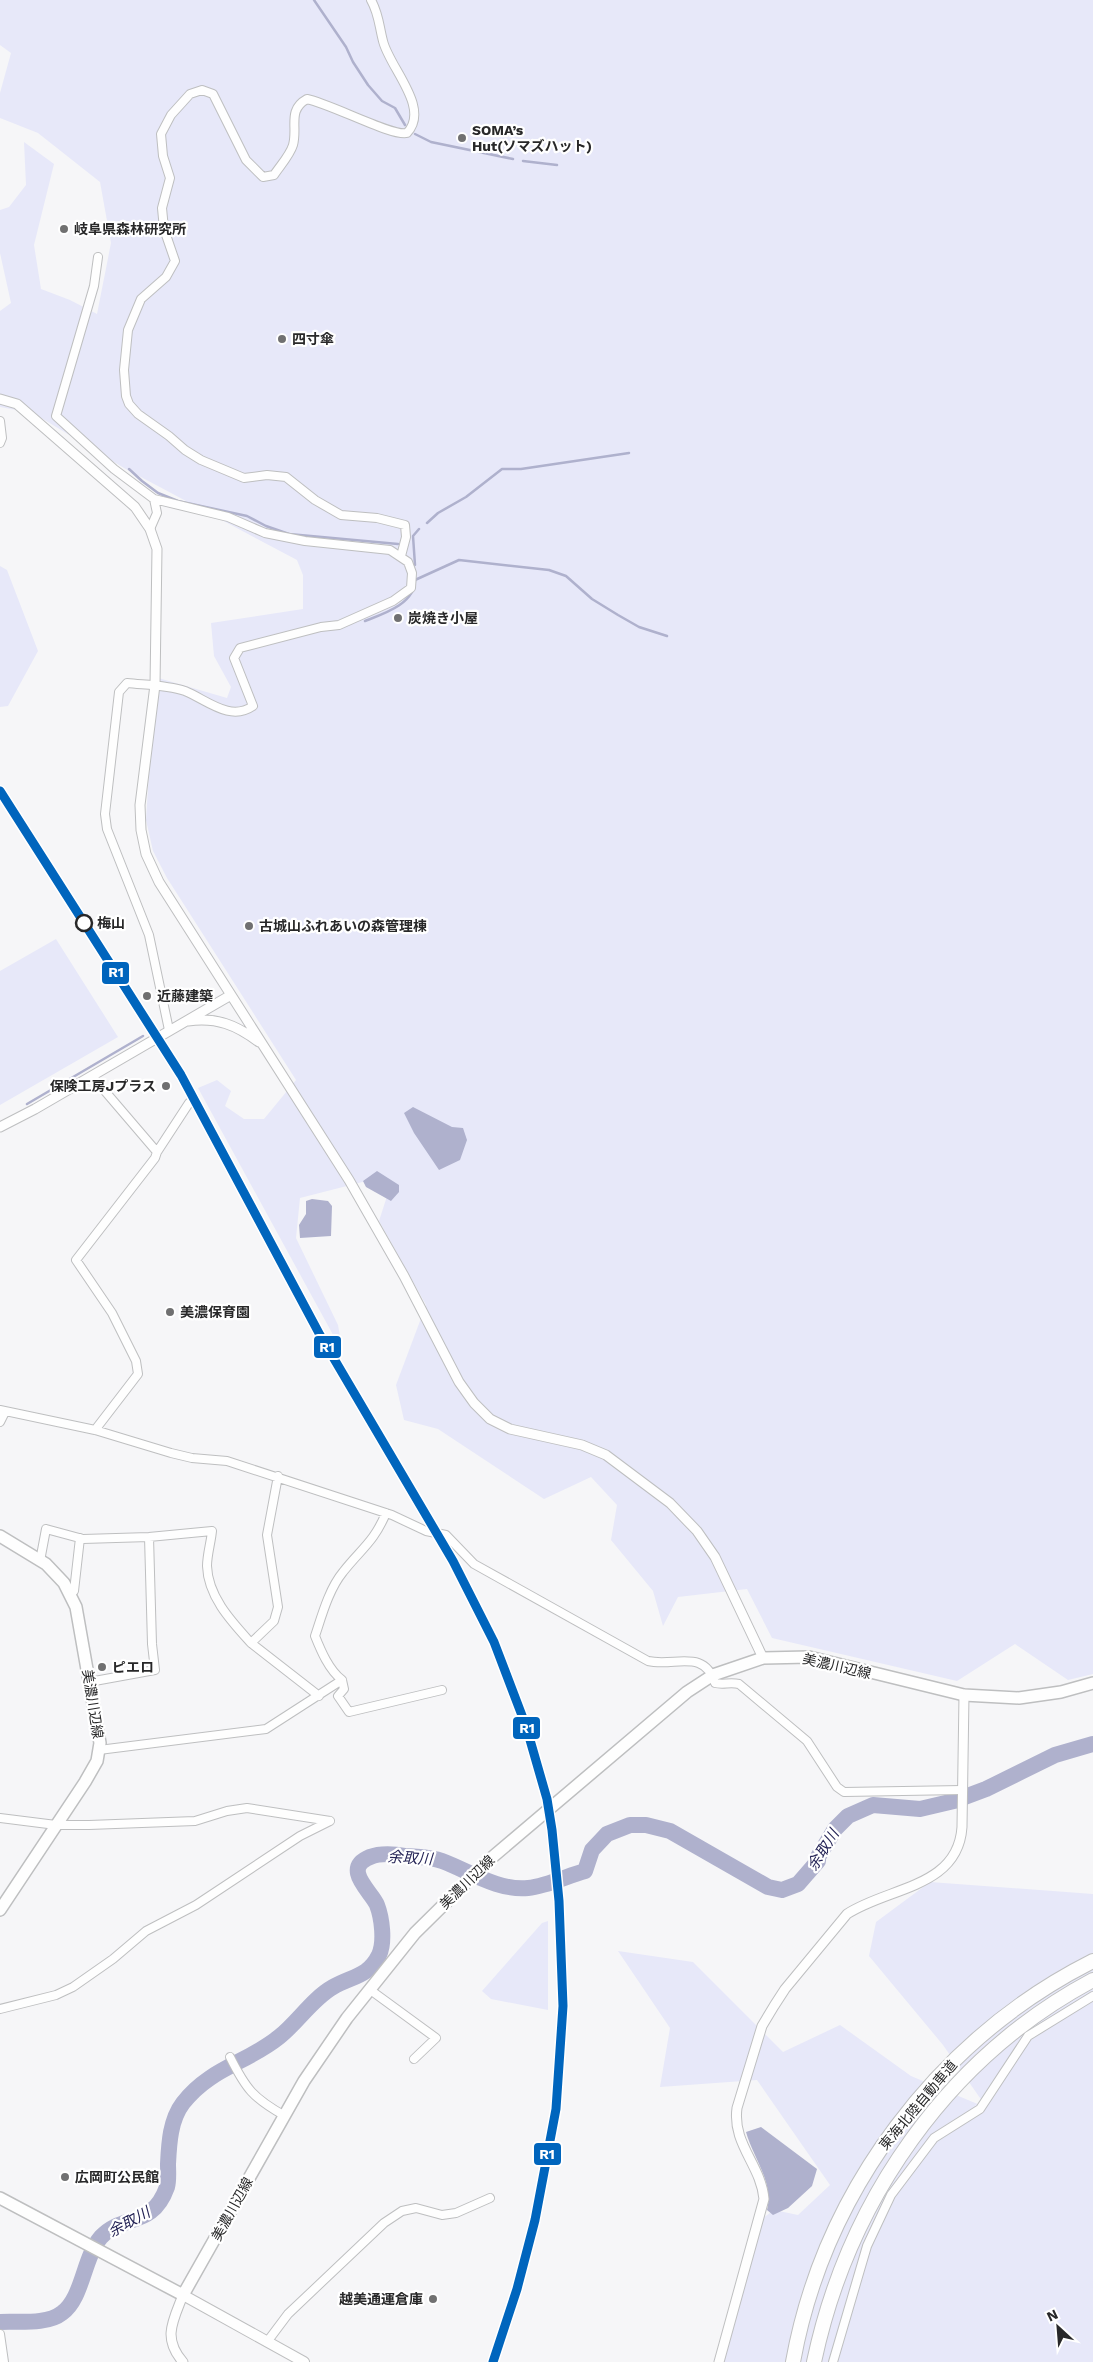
<svg xmlns="http://www.w3.org/2000/svg" width="1093" height="2362" font-family="'Work Sans','Noto Sans JP',sans-serif">
  <style>
    .green { fill: #e7e8f9 }
    .water { fill: #afb1cd }
    .lines { fill: none; stroke-linecap: round; stroke-linejoin: round }
    .stream { stroke: #afb1cd; stroke-width: 2.5 }
    .river { stroke: #afb1cd; stroke-width: 16 }
    .minor-casing { stroke: #bebfc0; stroke-width: 10 }
    .tertiary-casing { stroke: #bebfc0; stroke-width: 11 }
    .secondary-casing { stroke: #bebfc0; stroke-width: 12 }
    .primary-casing { stroke: #bebfc0; stroke-width: 14 }
    .motorway-casing { stroke: #bebfc0; stroke-width: 16 }
    .minor { stroke: #fefefe; stroke-width: 8 }
    .tertiary { stroke: #fefefe; stroke-width: 9 }
    .secondary { stroke: #fefefe; stroke-width: 10 }
    .primary { stroke: #fefefe; stroke-width: 11 }
    .motorway { stroke: #fefefe; stroke-width: 14 }
    .rail-1-casing { stroke: #fff; stroke-width: 12 }
    .rail-1 { stroke: #0065bd; stroke-width: 9 }
    .poi-dot { fill: #707071; stroke: #fff; stroke-width: 2 }
    .stop-dot { fill: #fff; stroke: #282829; stroke-width: 2.5 }
    .labels { text-anchor: middle; stroke-width: 4.5; stroke-linejoin: round; paint-order: stroke }
    .poi-label { font-size: 14px; font-weight: bold; fill: #282829; stroke: #fff; text-anchor: start }
    .stop-label { font-size: 14px; font-weight: bold; fill: #282829; stroke: #fff; text-anchor: start }
    .street-label { font-size: 14px; fill: #282829; stroke: #fff }
    .water-label { font-size: 15px; font-style: italic; fill: #252456; stroke: #fff }
    .line-badge { stroke: #fff; stroke-width: 2 }
    .badge-label { font-size: 14px; text-anchor: middle; font-weight: bold; fill: #fff }
  </style>
  <rect width="100%" height="100%" fill="#f6f6f8"/>
  <path class="green" d="M0,0h1093v1674l-25,6 -53,-36 -58,37 -185,-43 -25,-49 -69,8 -15,29 -10,-35 -42,-51 6,-35 -26,-28 -47,22 -106,-70 -34,-9 -8,-35 30,-80 -47,-84 10,-31 -11,-12 -78,20 -4,40 42,87 5,28 -145,-265 19,-8 14,11 -6,15 19,13h20l32,-39 -129,-202 -14,-27 -7,-31 9,-143 72,21 4,-11 -17,-31 -3,-33 92,-14v-34l-6,-15 -173,-92 -91,-55 -33,-6v-96l11,-8 -11,-50v-43l9,-3 17,-22 -2,-43 30,22 -20,81 7,44 29,11 27,14 14,-71 -11,-61 -62,-49 -38,-15v-25l11,-40 -11,-8z
    M0,566l7,4 31,81 -30,55 -8,1z
    M56,939l62,98 -118,68v-134z
    M930,1882l163,12v468h-371l33,-138 19,-14 24,5 32,-30 -73,-105 -97,7 10,-59 -52,-77 75,11 90,90 57,-27 71,51 76,32 -44,-63 -74,-89 7,-34z
    M548,1921v89l-57,-11 -9,-8 60,-68z"/>
  <path class="water" d="M413,1107l39,20 11,1 4,12 -7,20 -21,10 -25,-37 -10,-20z
    M377,1171l22,14v7l-8,9 -25,-14 -3,-6z
    M312,1199l16,2 4,5 -1,30 -31,2 -1,-13 7,-11v-13z
    M761,2127l56,42 -5,17 -24,22 -15,7 -6,-5c7,-28 -14,-52 -21,-78z"/>
  <g class="lines">
    <path class="stream" d="M314,0l32,47 7,15 15,23 14,16 13,7 10,17
      M415,134l16,8 82,17
      M523,161l34,4
      M129,469l13,12 16,12 20,8 69,15 19,10 23,8 109,10
      M427,523l11,-10 28,-16 36,-28h19l108,-16
      M415,565l-2,-29 6,-7
      M415,580l44,-20 90,10 17,6 26,23 26,16 21,12 28,9
      M365,621c18,-7 50,-17 50,-41
      M27,1104l116,-68"/>
    <path class="river" d="M0,2322c18,-1 47,3 62,-9 21,-15 21,-55 39,-76 22,-24 51,-8 66,-50 2,-7 1,-16 1,-23 1,-20 2,-44 15,-61 27,-35 64,-40 96,-66 19,-15 33,-38 54,-50 19,-11 35,-10 46,-32 6,-13 3,-37 -2,-50 -5,-13 -36,-36 -7,-48 10,-4 25,-3 36,-1 11,1 25,1 36,5 27,10 56,30 86,27 19,-2 39,-12 57,-17l7,-21 15,-16 23,-9h16l24,6 98,56 14,3 16,-6 20,-23v-4l17,-28 13,-13 25,-11 47,4 34,-8 32,-12 69,-34 38,-11"/>
    <defs>
      <path id="minor" d="M371,0c8,14 8,26 12,41 6,26 48,67 24,92 -14,4 -76,-29 -100,-34 -20,11 -9,28 -14,46 -3,10 -13,21 -19,30l-11,2 -17,-17 -33,-66 -11,-4 -12,4 -19,21 -10,19 2,22 7,22 -8,30 2,21 11,32 -9,16 -25,22 -13,31 -4,40 2,26 3,8 9,10 31,22 16,14 16,10 43,18 23,-3 19,2 29,23 26,15 36,3 28,7 1,12 -5,19
        M98,257l-4,29 -38,130 58,53 40,30 74,18 37,16 40,8 85,9 18,12 4,11 -1,15 -18,13 -54,24 -18,2 -81,21 -6,10 19,48c-23,16 -46,-6 -68,-15 -18,-6 -39,-6 -58,-8l-8,9 -14,122 2,15 42,106 20,95
        M0,421l2,17 -2,5
        M150,529l7,-16 -3,-14
        M92,1076l65,76 -2,6 -79,102 36,53 24,48 2,13 -43,56
        M157,1152l32,-49
        M0,1410l95,20 76,23 21,5 35,3 165,54 34,16 20,4 28,29 174,97c27,6 56,-13 67,22 8,2 15,-1 24,1l68,57 30,46 7,5 118,-2
        M0,1422l5,-10
        M278,1476l-11,59 11,72 -4,14 -23,22 68,53
        M40,1561l6,-32 37,10 66,-2 63,-6c-1,11 -5,24 -5,35 1,31 25,56 44,77
        M70,1595l4,-4 6,-53
        M342,1680c-13,-10 -21,-29 -27,-44 7,-21 14,-47 28,-64 18,-23 31,-30 43,-59
        M89,1682l66,-12 -3,-26 -3,-107
        M99,1750l167,-21 76,-49 2,9 -6,7 11,16 93,-22
        M0,1818l56,7h33l106,-4 32,-10 20,-3 83,13
        M369,1989l67,49 -22,21
        M0,2009l56,-14 17,-8 40,-28 33,-28 50,-26 104,-69 30,-15
        M230,2057c16,32 23,41 55,59
        M0,2334l4,28
        M267,2342l21,-28 96,-91 18,-12 14,-3 26,7 14,-2 34,-15
        M833,2362l34,-116 24,-51 43,-57 46,-29 48,-73 65,-40"/>
      <path id="tertiary" d="M0,399l17,5 118,103 15,22 7,20 -2,136 -15,120 1,25 5,24 13,28 190,298 55,96 55,106 15,21 16,16 20,10 72,16 24,10 64,48 27,28 18,26 48,101
        M188,1021c29,-4 48,4 71,21
        M0,1127l35,-18 196,-114
        M183,2362c-21,-24 -10,-41 0,-67
        M719,2362l45,-163c-3,-34 -32,-55 -27,-91l25,-82 12,-20 11,-17 62,-75c41,-27 111,-26 115,-87l2,-132"/>
      <path id="secondary" d="M183,2295l121,67"/>
      <path id="primary" d="M0,1536l46,28 18,19 12,24 24,136 -3,18 -12,21 -85,128
        M0,2198l183,97 121,-214 43,-63 68,-85 74,-73 198,-168 26,-17 50,-17 46,-1 155,38 55,3 42,-6 32,-9"/>
      <path id="motorway" d="M793,2362c31,-171 145,-323 300,-401
        M814,2362c34,-161 133,-304 279,-382"/>
    </defs>
    <use href="#minor" class="minor-casing"/>
    <use href="#tertiary" class="tertiary-casing"/>
    <use href="#secondary" class="secondary-casing"/>
    <use href="#primary" class="primary-casing"/>
    <use href="#motorway" class="motorway-casing"/>
    <use href="#minor" class="minor"/>
    <use href="#tertiary" class="tertiary"/>
    <use href="#secondary" class="secondary"/>
    <use href="#primary" class="primary"/>
    <use href="#motorway" class="motorway"/>
    <defs>
      <path id="rail-1" d="M0,791l181,284 139,260 133,226 41,81 32,84 21,73 5,31 7,71 4,105 -7,103 -21,111 -18,69 -24,73"/>
    </defs>
    <use href="#rail-1" class="rail-1-casing"/>
    <use href="#rail-1" class="rail-1"/>
  </g>
  <g class="poi-dot">
    <circle cx="462" cy="138" r="5"/>
    <circle cx="64" cy="229" r="5"/>
    <circle cx="282" cy="339" r="5"/>
    <circle cx="398" cy="618" r="5"/>
    <circle cx="249" cy="926" r="5"/>
    <circle cx="147" cy="996" r="5"/>
    <circle cx="166" cy="1086" r="5"/>
    <circle cx="170" cy="1312" r="5"/>
    <circle cx="102" cy="1667" r="5"/>
    <circle cx="65" cy="2177" r="5"/>
    <circle cx="433" cy="2299" r="5"/>
  </g>
  <circle class="stop-dot" cx="84" cy="923" r="8"/>
  <g class="labels">
    <g class="poi-label">
      <text x="472" y="135">SOMA’s<tspan x="472" dy="16">Hut(ソマズハット)</tspan></text>
      <text x="74" y="234">岐阜県森林研究所</text>
      <text x="292" y="344">四寸傘</text>
      <text x="408" y="623">炭焼き小屋</text>
      <text x="259" y="931">古城山ふれあいの森管理棟</text>
      <text x="157" y="1001">近藤建築</text>
      <text x="156" y="1091" text-anchor="end">保険工房Jプラス</text>
      <text x="180" y="1317">美濃保育園</text>
      <text x="112" y="1672">ピエロ</text>
      <text x="75" y="2182">広岡町公民館</text>
      <text x="423" y="2304" text-anchor="end">越美通運倉庫</text>
    </g>
    <g class="stop-label">
      <text x="97" y="928">梅山</text>
    </g>
    <g class="street-label">
      <text transform="translate(837 1666) rotate(13)" y="5">美濃川辺線</text>
      <text transform="translate(93 1704) rotate(81)" y="5">美濃川辺線</text>
      <text transform="translate(467 1882) rotate(-44)" y="5">美濃川辺線</text>
      <text transform="translate(918 2105) rotate(-50)" y="5">東海北陸自動車道</text>
      <text transform="translate(232 2209) rotate(-61)" y="5">美濃川辺線</text>
    </g>
    <g class="water-label">
      <text transform="translate(823 1850) rotate(-58)" y="5">余取川</text>
      <text transform="translate(410 1858) rotate(3)" y="5">余取川</text>
      <text transform="translate(129 2222) rotate(-29)" y="5">余取川</text>
    </g>
  </g>
  <g class="line-badge">
    <rect x="101" y="961" width="29" height="24" rx="5" fill="#0065bd"/>
    <rect x="313" y="1335" width="29" height="24" rx="5" fill="#0065bd"/>
    <rect x="512" y="1716" width="29" height="24" rx="5" fill="#0065bd"/>
    <rect x="533" y="2142" width="29" height="24" rx="5" fill="#0065bd"/>
  </g>
  <g class="badge-label">
    <text x="116" y="977">R1</text>
    <text x="327" y="1352">R1</text>
    <text x="527" y="1733">R1</text>
    <text x="547" y="2159">R1</text>
  </g>
  <g transform="translate(1058 2327) rotate(334)" stroke="#ffffff" stroke-width="4" paint-order="stroke">
  <path d="M0-4L9 19L0 12L-9 19Z" fill="#282829"/>
  <text y="-8" font-size="14" font-weight="bold" text-anchor="middle" fill="#282829">N</text>
  </g>
</svg>
